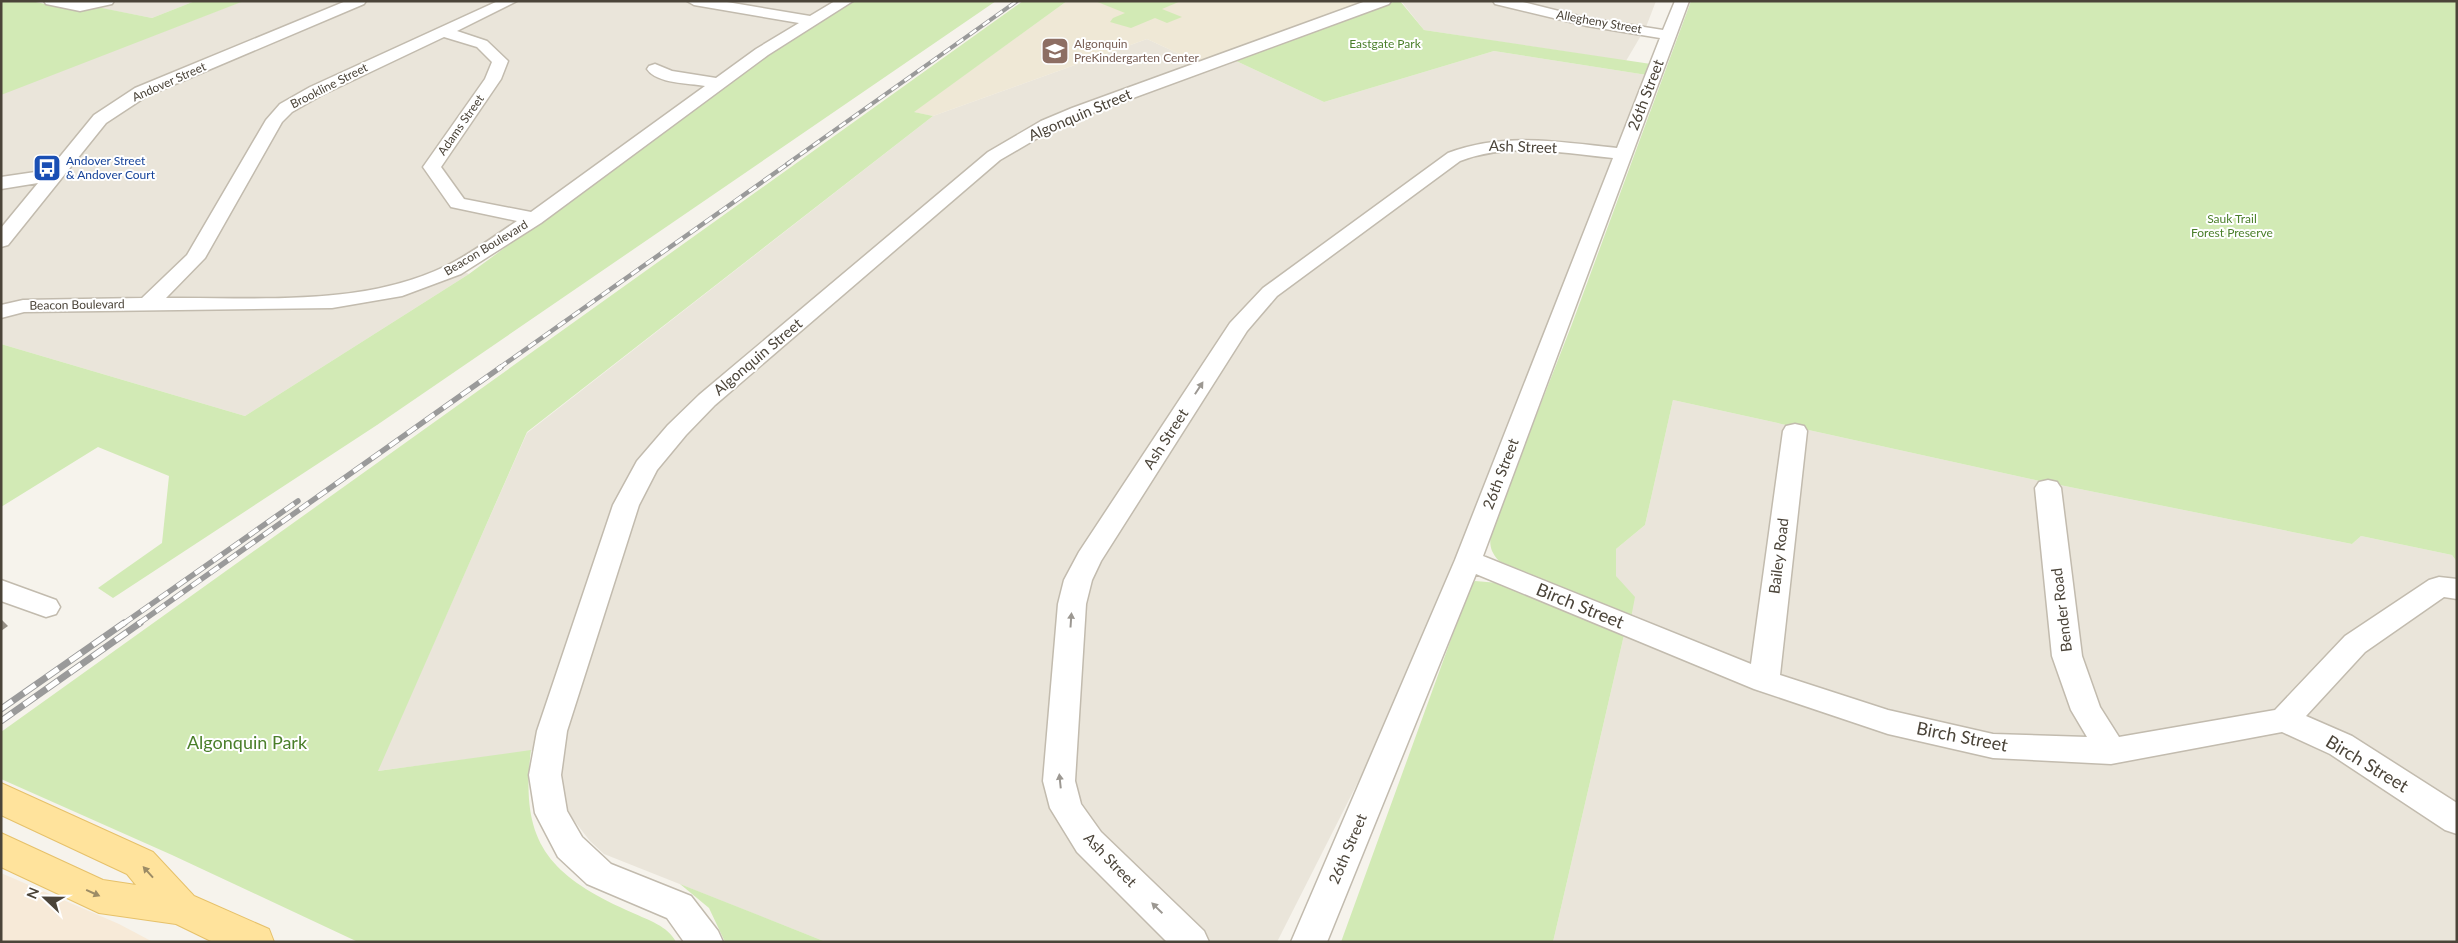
<svg xmlns="http://www.w3.org/2000/svg" width="2458" height="943" font-family="Lato,sans-serif">
  <style>
    .residential { fill: #eae5da }
    .commercial { fill: #f7ead8 }
    .education { fill: #efe8d6 }
    .green { fill: #d2eab5 }
    .lines { fill: none; stroke-linecap: round; stroke-linejoin: round }
    .minor-casing { stroke: #c2bbae; stroke-width: 3 }
    .major-casing { stroke: #e6c16a; stroke-width: 2 }
    .minor { fill: #fff; fill-rule: evenodd }
    .major { fill: #ffe39c; fill-rule: evenodd }
    .rail-far3-casing { stroke: #9a9a9a; stroke-width: 4 }
    .rail-far2-casing { stroke: #9a9a9a; stroke-width: 4.5 }
    .rail-far1-casing { stroke: #9a9a9a; stroke-width: 5.5 }
    .rail-casing { stroke: #9a9a9a; stroke-width: 7 }
    .rail-far3 { stroke: #fff; stroke-width: 2.5; stroke-dasharray: 8; stroke-linecap: butt }
    .rail-far2 { stroke: #fff; stroke-width: 3; stroke-dasharray: 9; stroke-linecap: butt }
    .rail-far1 { stroke: #fff; stroke-width: 4; stroke-dasharray: 11; stroke-linecap: butt }
    .rail { stroke: #fff; stroke-width: 5; stroke-dasharray: 14; stroke-linecap: butt }
    .shaded-wall { fill: #979187 }
    .oneway { fill: #9c9892 }
    .oneway2 { fill: #9c8c66 }
    .labels { text-anchor: middle; stroke-width: 4; stroke-linejoin: round; paint-order: stroke }
    .far-street-label { font-size: 12px; fill: #4b4439; stroke: #fff }
    .far-education-label { font-size: 12px; fill: #785e54; stroke: #fff; text-anchor: start }
    .far-park-label { font-size: 12px; fill: #4a7f2a; stroke: #fff }
    .far-transit-label { font-size: 12px; fill: #164399; stroke: #fff; text-anchor: start }
    .street-label { font-size: 15px; fill: #4b4439; stroke: #fff }
    .near-street-label { font-size: 18px; fill: #4b4439; stroke: #fff }
    .near-park-label { font-size: 18px; fill: #4a7f2a; stroke: #fff }
  </style>
  <rect width="100%" height="100%" fill="#f6f3ec"/>
  <path class="residential" d="M64,1h131l-43,17z
    M243,1h595l-361,249 -28,16 20,8 -224,142 -244,-72v-250z
    M1401,1h255l-10,26 -20,34 -202,-31z
    M1147,39l63,29 24,-8 90,42 170,-51 153,24 -248,626 -122,241h-451l-222,-88 -14,-13 -18,-23 -11,-23 -2,-18 3,-30 -185,24 150,-338 406,-317z
    M1673,400l367,81 312,63 9,-8 91,19 5,7v380h-904l71,-307 -8,-59v-27l29,-24z"/>
  <path class="commercial" d="M1,873l118,51 34,18h-152z"/>
  <path class="education" d="M1067,1h304l-170,63 -54,-25 -214,77 -20,-4z"/>
  <path class="green" d="M1,1h30l38,8 28,-2 55,11 43,-17h49l-243,94z
    M855,1h141l-619,424 -264,173 -15,-10 64,-45 7,-67 -71,-29 -97,60v-163l244,72 224,-142 302,-222z
    M1023,1h44l-153,111 19,4 -406,316 -149,339 153,-21c-12,94 19,126 102,163 15,7 35,13 43,29h-318l-186,-87 -171,-76v-47z
    M1095,1h86l-19,8 20,8 -15,6 -12,-5 -24,10 -21,-6 3,-4 12,-5z
    M1400,1l24,29 227,34 -4,11 -153,-24 -170,51 -90,-42 154,-57z
    M1691,1h766v561l-5,-7 -91,-19 -9,8 -312,-63 -367,-81 -28,125 -29,24v27l19,21 -4,21 -132,-57c-10,-11 -10,-18 -7,-32l80,-205z
    M1475,581l24,2 125,52 -71,307h-212l129,-355z
    M680,884l146,58h-101l-16,-34z"/>
  <g class="lines">
    <defs>
      <path id="minor" d="M44,1h70l-2,3 -32,7 -34,-7z
        M346,1h20l-2,3 -217,92 -41,27 -98,122 -7,2v-19l37,-45 -37,6v-12l48,-7 45,-55 41,-27z
        M498,1h19l-60,30 30,10 21,20 -7,18 -60,88 23,32 67,13 174,-126c-16,-3 -48,-2 -58,-17l2,-3 6,-2 17,7 44,7 40,-29 43,-26 -105,-18 -7,-4h34l89,15 25,-15h18l-85,54 -227,168 -80,51 -59,22 -70,12 -308,4 -23,6v-13l22,-5 119,-2 45,-43 79,-135 14,-16 30,-17zM444,37l33,10 15,15 -7,17 -62,88 28,40 66,14c-23,15 -46,33 -71,45 -85,41 -187,31 -280,32l39,-40 77,-136 10,-10 30,-17z
        M1366,1h25l-2,3 -305,112 -31,13 -53,31 -285,245 -29,30 -29,35 -18,35 -72,226 -6,44 6,36 15,26 29,27 80,32 27,35 5,11h-39l-17,-24 -80,-34 -29,-27 -23,-44 -6,-38 8,-44 76,-226 24,-44 31,-36 31,-30 289,-243 53,-31 31,-13z
        M1493,1h26l68,17 76,12 12,-29h14l-206,555 268,108 32,-233 3,-5 9,-2 9,2 3,5 -27,244 108,35 105,24 94,3 -16,-27 -19,-54 -17,-168 4,-6 9,-2 9,2 4,6 21,168 18,51 19,30 156,-27 70,-74 84,-56 10,-3 18,2v20l-13,-2 -79,55 -59,64 46,20 105,67v31l-12,-4 -115,-76 -48,-22 -171,32 -118,-6 -105,-24 -134,-45 -278,-115 -149,368h-36l164,-382 158,-402c-51,-5 -104,-16 -153,3l-183,135 -30,35 -146,230 -9,19 -6,24 -11,177 6,23 20,28 103,99 5,11h-42l-90,-90 -27,-44 -7,-27 15,-177 6,-24 15,-28 151,-229 33,-35 185,-135c55,-21 112,-11 169,-5l43,-110 -73,-12 -92,-22z
        M1,580l55,20 4,7 -4,7 -10,3 -45,-16z"/>
      <path id="major" d="M1,783l152,69 41,44 75,33 5,13h-61l-37,-18 -77,-11 -98,-46v-34l102,47 33,5 -9,-11 -126,-59z"/>
    </defs>
    <use href="#minor" class="minor-casing"/>
    <use href="#major" class="major-casing"/>
    <use href="#minor" class="minor"/>
    <use href="#major" class="major"/>
    <defs>
      <path id="rail-far3" d="M787,164l230,-163"/>
      <path id="rail-far2" d="M499,368l290,-205"/>
      <path id="rail-far1" d="M123,624l175,-123
        M138,624l363,-257"/>
      <path id="rail" d="M1,709l123,-86
        M1,721l139,-98"/>
    </defs>
    <use href="#rail-far3" class="rail-far3-casing"/>
    <use href="#rail-far2" class="rail-far2-casing"/>
    <use href="#rail-far1" class="rail-far1-casing"/>
    <use href="#rail" class="rail-casing"/>
    <use href="#rail-far3" class="rail-far3"/>
    <use href="#rail-far2" class="rail-far2"/>
    <use href="#rail-far1" class="rail-far1"/>
    <use href="#rail" class="rail"/>
  </g>
  <path class="shaded-wall" d="M1,619l7,7 -7,5z"/>
  <defs><path id="oneway-solid" d="M-6-.8H1V-3.2L6.5 0L1 3.2V.8H-6Z" transform="scale(1.25)"/></defs>
  <g class="oneway">
    <use href="#oneway-solid" transform="translate(1199 388) rotate(-57)"/>
    <use href="#oneway-solid" transform="translate(1071 620) rotate(-86)"/>
    <use href="#oneway-solid" transform="translate(1060 781) rotate(-96)"/>
    <use href="#oneway-solid" transform="translate(1157 908) rotate(-136)"/>
  </g>
  <g class="oneway2">
    <use href="#oneway-solid" transform="translate(148 872) rotate(-132)"/>
    <use href="#oneway-solid" transform="translate(93 893) rotate(24)"/>
  </g>
  <defs>
    <symbol id="school-square" viewBox="-11 -11 22 22"><rect x="-9" y="-9" width="18" height="18" rx="4" fill="#8d6e63" stroke="#fff"/><path d="M0-5L7-2L0 1L-7-2ZM-4 1L0 2.5L4 1V4Q0 6-4 4Z" fill="#fff"/></symbol>
    <symbol id="bus-square" viewBox="-11 -11 22 22"><rect x="-9" y="-9" width="18" height="18" rx="4" fill="#1a4fb4" stroke="#fff"/><path d="M-5-6H5V4H4V6H2V4H-2V6H-4V4H-5ZM-3.5-4V0h7V-4ZM-3.5 1.2v1.5H-2V1.2ZM2 1.2v1.5H3.5V1.2Z" fill="#fff"/></symbol>
  </defs>
  <g fill-rule="evenodd">
    <use href="#school-square" x="1039" y="35" width="32" height="32"/>
    <use href="#bus-square" x="31" y="152" width="32" height="32"/>
  </g>
  <g class="labels">
    <g class="far-street-label">
      <text transform="translate(1599 22) rotate(10)" y="4">Allegheny Street</text>
      <text transform="translate(169 82) rotate(-24)" y="4">Andover Street</text>
      <text transform="translate(329 86) rotate(-27)" y="4">Brookline Street</text>
      <text transform="translate(461 125) rotate(-55)" y="4">Adams Street</text>
      <text transform="translate(486 248) rotate(-31)" y="4">Beacon Boulevard</text>
      <text transform="translate(77 305) rotate(-1)" y="4">Beacon Boulevard</text>
    </g>
    <g class="far-education-label">
      <text x="1074" y="48">Algonquin<tspan x="1074" dy="14">PreKindergarten Center</tspan></text>
    </g>
    <g class="far-park-label">
      <text x="1385" y="48">Eastgate Park</text>
      <text x="2232" y="223">Sauk Trail<tspan x="2232" dy="14">Forest Preserve</tspan></text>
    </g>
    <g class="far-transit-label">
      <text x="66" y="165">Andover Street<tspan x="66" dy="14">&amp; Andover Court</tspan></text>
    </g>
    <g class="street-label">
      <text transform="translate(1646 95) rotate(-69)" y="5">26th Street</text>
      <text transform="translate(1080 115) rotate(-23)" y="5">Algonquin Street</text>
      <text transform="translate(1523 147) rotate(2)" y="5">Ash Street</text>
      <text transform="translate(758 357) rotate(-40)" y="5">Algonquin Street</text>
      <text transform="translate(1166 439) rotate(-57)" y="5">Ash Street</text>
      <text transform="translate(1501 474) rotate(-69)" y="5">26th Street</text>
      <text transform="translate(1779 556) rotate(-83)" y="5">Bailey Road</text>
      <text transform="translate(2062 610) rotate(-97)" y="5">Bender Road</text>
      <text transform="translate(1348 849) rotate(-67)" y="5">26th Street</text>
      <text transform="translate(1110 860) rotate(46)" y="5">Ash Street</text>
    </g>
    <g class="near-street-label">
      <text transform="translate(1580 606) rotate(22)" y="6">Birch Street</text>
      <text transform="translate(1962 737) rotate(11)" y="6">Birch Street</text>
      <text transform="translate(2367 764) rotate(31)" y="6">Birch Street</text>
    </g>
    <g class="near-park-label">
      <text x="247" y="749">Algonquin Park</text>
    </g>
  </g>
  <rect width="2458" height="943" fill="none" stroke="#4b4439" stroke-width="5"/>
  <g transform="translate(45 898) rotate(292)" stroke="#ffffff" stroke-width="4" paint-order="stroke">
  <path d="M0-4L9 19L0 12L-9 19Z" fill="#4b4439"/>
  <text y="-8" font-size="14" font-weight="bold" text-anchor="middle" fill="#4b4439">N</text>
  </g>
</svg>
